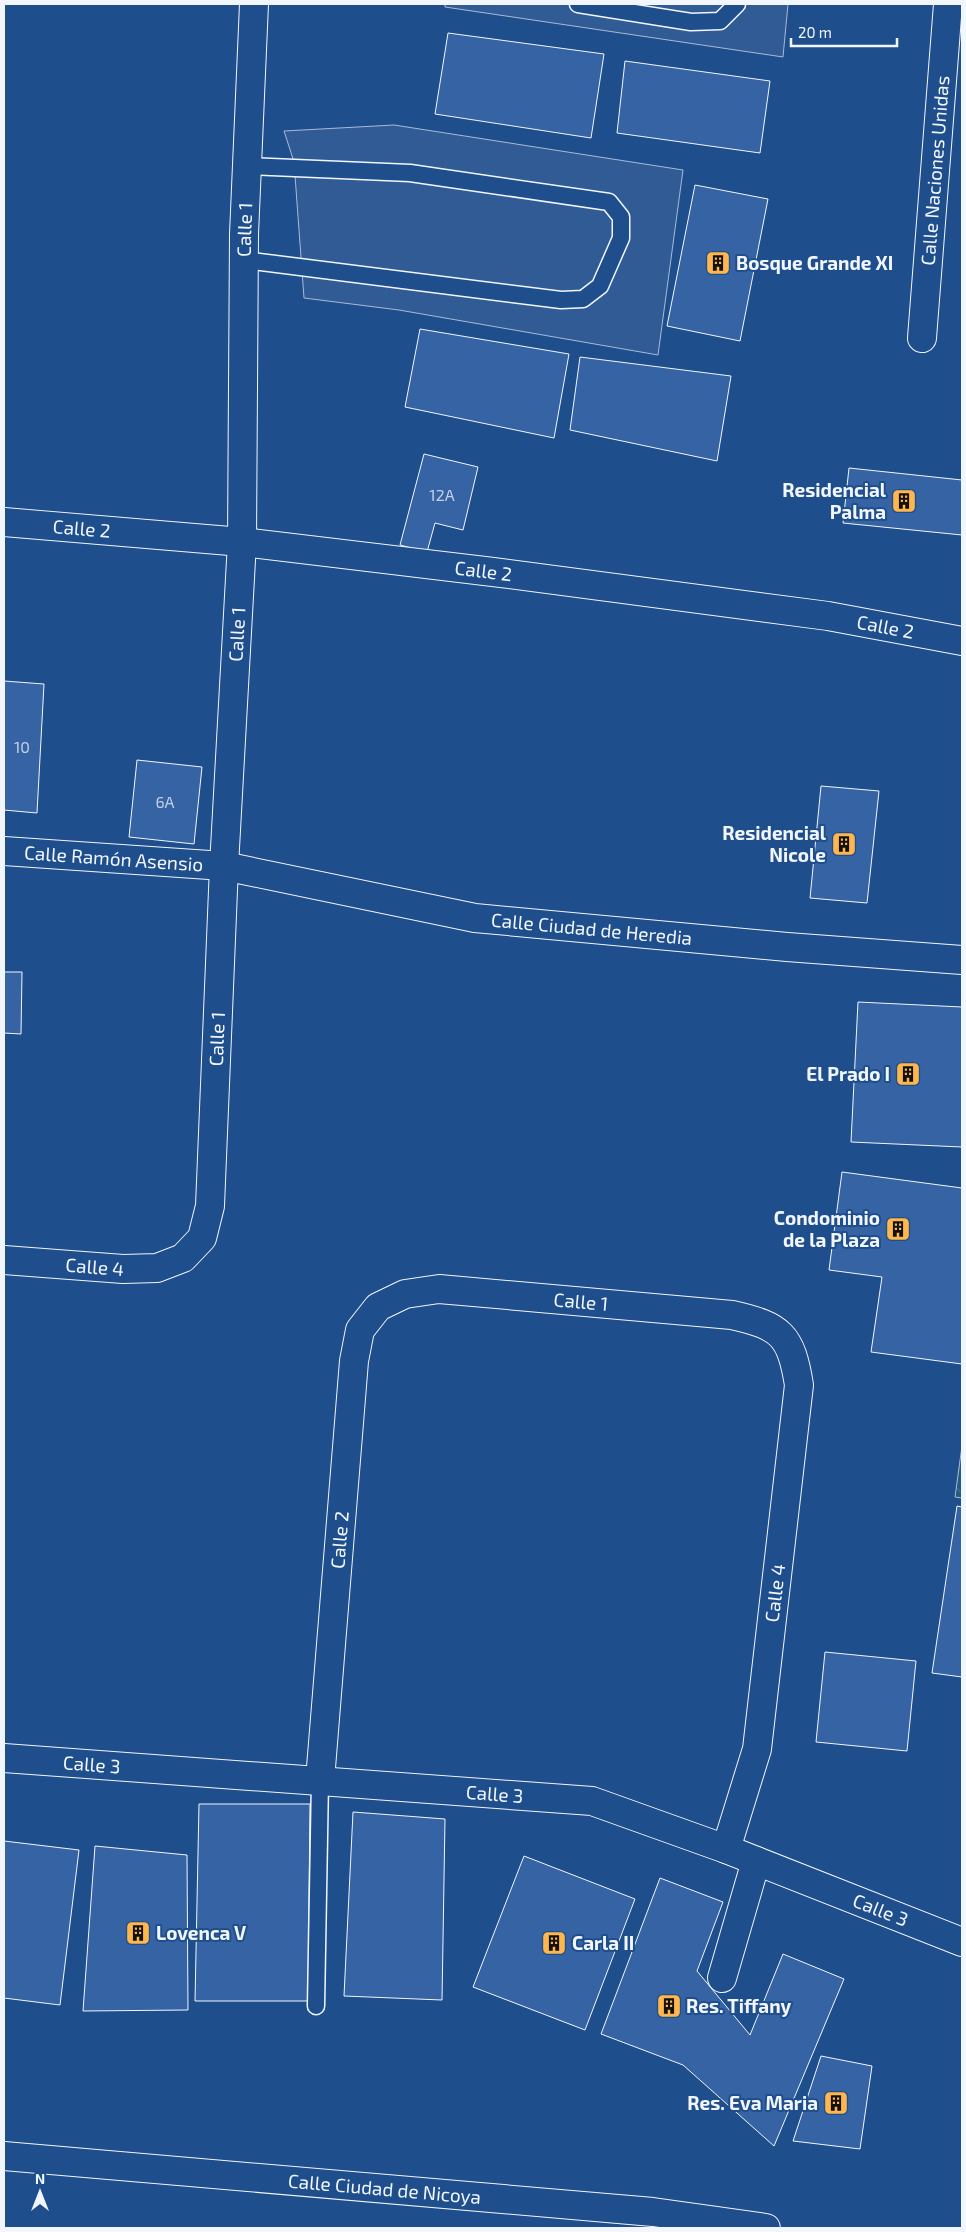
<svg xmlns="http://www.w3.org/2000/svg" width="966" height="2232" font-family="'Exo 2',sans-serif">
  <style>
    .forest { fill: url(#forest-crowns); stroke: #a8bbd7 }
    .parking { fill: #305b95; stroke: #a8bbd7 }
    .building { fill: #3563a3; stroke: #f2f6ff }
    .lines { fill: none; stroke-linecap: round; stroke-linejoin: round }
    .lane-casing { stroke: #f2f6ff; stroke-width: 19 }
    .street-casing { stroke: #f2f6ff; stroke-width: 30 }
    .lane { stroke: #1f4e8c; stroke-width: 16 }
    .street { stroke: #1f4e8c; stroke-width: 28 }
    .labels { text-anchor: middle; stroke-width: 4; stroke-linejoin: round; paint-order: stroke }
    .number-label { font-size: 16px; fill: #c3d1e8 }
    .street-label { font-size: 19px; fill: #f2f6ff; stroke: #1f4e8c }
    .poi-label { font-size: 19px; font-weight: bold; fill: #f2f6ff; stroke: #1f4e8c; text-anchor: end }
  </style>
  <defs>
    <pattern id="forest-crowns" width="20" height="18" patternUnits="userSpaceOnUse" patternTransform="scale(1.25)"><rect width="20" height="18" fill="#245a82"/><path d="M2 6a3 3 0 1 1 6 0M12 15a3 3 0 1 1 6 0" fill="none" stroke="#447295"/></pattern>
  </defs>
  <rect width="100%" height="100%" fill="#1f4e8c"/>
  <path class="forest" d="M962,1446v52l-7,-1z"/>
  <path class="parking" d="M445,4h343l-5,53 -338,-50z
    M394,125l289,45 -25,185 -259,-45 -95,-12 -10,-136 -10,-31z"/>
  <path class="building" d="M448,33l156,21 -13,84 -156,-24z
    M625,61l145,20 -10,72 -143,-20z
    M695,185l73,14 -28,142 -73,-15z
    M420,329l149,25 -15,84 -149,-31z
    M580,357l151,19 -14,85 -147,-31z
    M424,454l54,13 -15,63 -28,-7 -8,29 -27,-7z
    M849,468l113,12v55l-119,-12z
    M4,681l40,3 -7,129 -33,-3z
    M137,760l65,7 -8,77 -65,-7z
    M821,786l58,5 -12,112 -57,-5z
    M4,972h18l-1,62 -17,-1z
    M858,1002l104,5v140l-111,-5z
    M842,1172l120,16v176l-91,-12 11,-75 -53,-7z
    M957,1506l5,1v170l-30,-4z
    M825,1652l91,9 -9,90 -91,-9z
    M199,1804h111l-2,197h-113z
    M353,1812l92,7 -3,181 -98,-4z
    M4,1841l75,9 -19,155 -56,-7z
    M95,1846l92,9 1,155 -105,1z
    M524,1856l111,43 -50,131 -112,-43z
    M660,1878l63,24 -26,69 53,64 33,-81 61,25 -70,167 -91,-81 -82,-31z
    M821,2056l51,10 -12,83 -67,-8z"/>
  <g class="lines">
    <defs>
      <path id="lane" d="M578,4l113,18 29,-1 17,-17
        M244,260l317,40 22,-1 17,-13 21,-48v-21l-12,-15 -199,-29 -163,-7
        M316,2006l4,-226"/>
      <g id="street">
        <path id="s1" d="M922,338l26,-334"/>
        <path id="s2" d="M4,522l238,20 251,30 335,44 134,25"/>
        <path id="s3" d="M4,851l220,15 251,52 312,29 175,13"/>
        <path id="s4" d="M4,1260l119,9 34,-1 26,-10 19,-20 8,-32 14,-340 18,-324 2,-308 10,-230"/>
        <path id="s5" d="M4,1758l588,43 134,48 236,93"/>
        <path id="s6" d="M320,1780l34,-419 6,-31 18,-23 27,-13 34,-5 293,26c49,11 59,20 67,70l-42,364 -31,100"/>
        <path d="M722,1978l34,-117"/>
        <path id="s7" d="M4,2156l649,56 113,16"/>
      </g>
    </defs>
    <use href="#lane" class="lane-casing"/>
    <use href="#street" class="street-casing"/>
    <use href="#lane" class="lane"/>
    <use href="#street" class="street"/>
  </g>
  <defs>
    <symbol id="building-square" viewBox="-11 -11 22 22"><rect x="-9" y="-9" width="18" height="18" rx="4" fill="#ffb74d" stroke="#1f4e8c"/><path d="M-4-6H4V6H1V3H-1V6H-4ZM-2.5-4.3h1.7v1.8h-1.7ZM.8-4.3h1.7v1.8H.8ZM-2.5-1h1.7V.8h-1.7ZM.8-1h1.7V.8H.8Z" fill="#111"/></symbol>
  </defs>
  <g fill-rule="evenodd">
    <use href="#building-square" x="704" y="249" width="28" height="28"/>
    <use href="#building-square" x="890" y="487" width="28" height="28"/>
    <use href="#building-square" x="830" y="830" width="28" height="28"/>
    <use href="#building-square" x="894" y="1060" width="28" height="28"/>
    <use href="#building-square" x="884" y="1215" width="28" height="28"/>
    <use href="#building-square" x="124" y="1919" width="28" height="28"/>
    <use href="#building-square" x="540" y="1929" width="28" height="28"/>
    <use href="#building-square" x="655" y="1992" width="28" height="28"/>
    <use href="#building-square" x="822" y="2089" width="28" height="28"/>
  </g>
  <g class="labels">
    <g class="number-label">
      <text x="442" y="501">12A</text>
      <text x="22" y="753">10</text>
      <text x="165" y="808">6A</text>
    </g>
    <g class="street-label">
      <text dy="7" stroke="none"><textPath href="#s1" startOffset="168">Calle Naciones Unidas</textPath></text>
      <text dy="7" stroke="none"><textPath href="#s4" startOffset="1219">Calle 1</textPath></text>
      <text dy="7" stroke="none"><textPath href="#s2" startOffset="78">Calle 2</textPath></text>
      <text dy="7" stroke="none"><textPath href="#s2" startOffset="482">Calle 2</textPath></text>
      <text dy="7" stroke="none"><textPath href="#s2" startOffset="888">Calle 2</textPath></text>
      <text dy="7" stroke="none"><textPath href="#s4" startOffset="814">Calle 1</textPath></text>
      <text dy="7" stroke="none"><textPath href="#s3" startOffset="110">Calle Ramón Asensio</textPath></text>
      <text dy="7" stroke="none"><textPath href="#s3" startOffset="594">Calle Ciudad de Heredia</textPath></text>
      <text dy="7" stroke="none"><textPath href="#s4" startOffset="409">Calle 1</textPath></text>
      <text dy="7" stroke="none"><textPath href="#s4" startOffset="91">Calle 4</textPath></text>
      <text dy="7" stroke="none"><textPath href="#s6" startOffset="688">Calle 1</textPath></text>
      <text dy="7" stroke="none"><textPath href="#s6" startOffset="241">Calle 2</textPath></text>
      <text transform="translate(775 1593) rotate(-83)" y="7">Calle 4</text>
      <text dy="7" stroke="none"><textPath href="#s5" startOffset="88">Calle 3</textPath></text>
      <text dy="7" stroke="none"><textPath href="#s5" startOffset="492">Calle 3</textPath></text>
      <text dy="7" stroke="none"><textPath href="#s5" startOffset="898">Calle 3</textPath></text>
      <text dy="7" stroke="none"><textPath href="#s7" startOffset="382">Calle Ciudad de Nicoya</textPath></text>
    </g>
    <g class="poi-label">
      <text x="736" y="270" text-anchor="start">Bosque Grande XI</text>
      <text x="886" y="497">Residencial<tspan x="886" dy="22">Palma</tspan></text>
      <text x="826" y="840">Residencial<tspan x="826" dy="22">Nicole</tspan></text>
      <text x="890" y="1081">El Prado I</text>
      <text x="880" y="1225">Condominio<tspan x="880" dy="22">de la Plaza</tspan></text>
      <text x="156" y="1940" text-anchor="start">Lovenca V</text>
      <text x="572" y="1950" text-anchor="start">Carla II</text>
      <text x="686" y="2013" text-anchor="start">Res. Tiffany</text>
      <text x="818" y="2110">Res. Eva Maria</text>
    </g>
  </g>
  <rect width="966" height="2232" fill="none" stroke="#f2f6ff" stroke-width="10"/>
  <g transform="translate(40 2192)" stroke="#1f4e8c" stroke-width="4" paint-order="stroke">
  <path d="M0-4L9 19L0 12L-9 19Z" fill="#f2f6ff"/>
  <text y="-8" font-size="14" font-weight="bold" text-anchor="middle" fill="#f2f6ff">N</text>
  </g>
  <path d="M791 38v8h106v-8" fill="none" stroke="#f2f6ff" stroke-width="2.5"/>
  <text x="798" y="38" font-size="15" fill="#f2f6ff" stroke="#1f4e8c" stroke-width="4" paint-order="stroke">20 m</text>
</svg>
